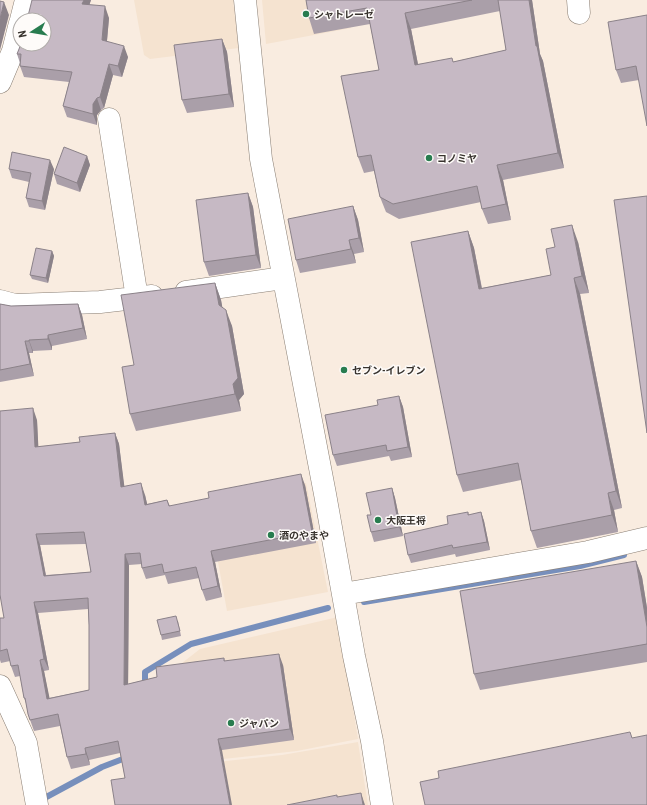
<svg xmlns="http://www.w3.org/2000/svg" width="647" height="805" font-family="'Roboto Condensed','Noto Sans JP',sans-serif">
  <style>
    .built { fill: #f5e3d0 }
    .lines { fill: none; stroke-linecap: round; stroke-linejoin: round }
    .stream { stroke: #778fbc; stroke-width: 6 }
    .minor-casing { stroke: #8a7f74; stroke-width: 23 }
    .minor { stroke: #fff; stroke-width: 22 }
    .wall { fill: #aa9fa9; fill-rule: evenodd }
    .shaded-wall { fill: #8b8289 }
    .building { fill: #c6b9c4; stroke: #8b8289; fill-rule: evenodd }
    .poi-dot { fill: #287c4f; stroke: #fefbf9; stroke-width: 1.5 }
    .labels { text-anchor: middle; stroke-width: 3; stroke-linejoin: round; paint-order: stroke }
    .poi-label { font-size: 10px; font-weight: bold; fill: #38332e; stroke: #fefbf9; text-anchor: start }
  </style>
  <rect width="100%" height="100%" fill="#f9ece0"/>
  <path class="built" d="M134,0h99l6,48 -89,11 -6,-4z
    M262,0h83l6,28 -85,16z
    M306,483l22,109 -101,19 -20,-109z
    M338,617l20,122 -61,12 -74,8 -50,-89 27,-21z
    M358,742l10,63h-239l-5,-33 158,-17z"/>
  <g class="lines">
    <path class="stream" d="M364,602l216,-36 44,-11
      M145,687v-15l46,-28 137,-36
      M39,801l63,-34 26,-10"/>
    <defs>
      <path id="minor" d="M245,0l16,159 64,335 29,162 18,85 10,64
        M578,0l1,13
        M21,20l5,-20
        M0,82l13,-31 7,-28
        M109,119l28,179
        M186,292l97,-14
        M0,301l15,4 85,-3 52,-6
        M343,594l245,-42 59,-14
        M0,686l26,57 11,62"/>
    </defs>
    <use href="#minor" class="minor-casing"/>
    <use href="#minor" class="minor"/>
  </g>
  <path class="wall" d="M48,0h43l-2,5 20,13 -2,23 21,16 -6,20 -9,-2 -9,33 -3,2 -4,5v10l-30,-8 -4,-11 6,-24 -45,-5 -4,-11v-3l-3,-9z
    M306,0h226l8,54 3,7 21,107 -61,12 8,40 -23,4 -6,-15 -1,-7 -82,17 -13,-7 -6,-15 -6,-26 -10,2 -6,-16 21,-87 -9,-46 -56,10 -5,-16zM500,11l6,39 -53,12 -35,2 -7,-35z
    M647,15l-8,65 -18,3 -5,-13z
    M222,39l5,13 7,55 -47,6 -5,-13z
    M87,156l3,9 -10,27 -23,-8 -3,-10z
    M9,169h45l-9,41 -16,-3 -3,-9 3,-16 -17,-4z
    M248,193l5,14 8,61 -52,8 -5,-14z
    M353,206l5,14 6,32 -10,2 2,9 -56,10 -4,-13z
    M468,231l6,17 8,40 69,-13 27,-33 11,51 -9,1 42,214 -8,2 4,22 -81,16 -6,-17 -10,-51 -58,12 -6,-17z
    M52,251l2,5 -6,27 -16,-4 -2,-4z
    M215,283l6,17 1,7 10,19 12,68 -5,6 2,11 -105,20 -6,-17 4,-49z
    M0,304l11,2 67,-2 4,11 5,24 -35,7v4l-19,1v2h-4l5,23 -34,6z
    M399,396l4,11 9,50 -21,4 -2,-5 -52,10 -4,-11 45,-50z
    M0,411l37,9 1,27 42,-5 35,-9 4,11 5,43 21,8 2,9 20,-4 3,6 135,-21 11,58 -101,19 7,35 -16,4 -4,-11 -3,-12 -31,6 -3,-9 -19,4 -4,-11v-4l-13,1 -1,119 29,-7 67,-19 1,3 58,4 11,75 -72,10 -97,28 -5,-25 -31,7 1,5 -19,4 -4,-12 -7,-31 -26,5 -6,-17 -2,-11 -2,-5 -4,-22 -5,1 -4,-11 -1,-5 -9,2 -1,-3v-42h4l-3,-20h-1zM86,544l5,28 -45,3 -6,-30zM88,609l1,16v65l-40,8 -5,-27 5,-1 -11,-57z
    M392,488l3,10 8,38 -29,6 -3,-10v-17z
    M468,512l1,3 12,-3 3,9 6,29 -34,7 -1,-3 -44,9 -3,-8 40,-31z
    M636,561l6,16 5,31v54l-167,28 -6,-16z
    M178,621l3,15 -19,4 -1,-5z"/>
  <path class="shaded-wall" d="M84,0h7l-5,15 -4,-11z
    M529,0h3l8,54 3,7 21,107 -6,-15 -22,-107z
    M4,2l5,13 -9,35v-31z
    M105,6l4,12 -3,33 -4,-11z
    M405,13l6,16 10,51 -6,-15z
    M222,39l5,13 7,55 -5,-13z
    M124,46l4,11 -6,20 -4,-11z
    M109,64l4,11 -9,33 -4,-11z
    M97,98l4,12 -4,5v10l-4,-11v-10z
    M87,156l3,9 -10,27 -3,-9z
    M50,160l4,9 -9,41 -3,-9z
    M497,165l6,15 8,40 -5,-16z
    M248,193l5,14 8,61 -5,-13z
    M353,206l5,14 6,32 -5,-14z
    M572,225l6,17 11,51 -7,-17z
    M468,231l6,17 11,58 -6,-17z
    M349,240l5,14 2,9 -5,-14z
    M52,251l2,5 -6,27 -2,-5z
    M574,278l6,16 42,214 -6,-17z
    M215,283l6,17 4,21 -6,-16z
    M78,304l4,11 5,24 -4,-11z
    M226,310l6,16 12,68 -5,6 2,11 -6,-17 -2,-10z
    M48,335l4,11v4l-4,-11z
    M29,340l4,11v2l-4,-12z
    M25,341l4,12 5,23 -4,-12z
    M399,396l4,11 9,50 -4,-10z
    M33,408l4,12 2,39 -4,-12z
    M115,433l4,11 7,55 -5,-12z
    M301,474l4,11 11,58 -4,-11z
    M141,483l4,12 5,21 -5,-11z
    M392,488l3,10 8,38 -4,-9z
    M608,493l6,17 4,22 -6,-17z
    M481,512l3,9 6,29 -3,-8z
    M36,534l4,11 8,42 -4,-11z
    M211,551l4,11 7,35 -4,-11z
    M125,554l4,11 -1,131 -4,-11z
    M636,561l6,16 5,31v19z
    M34,602l4,11 11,57 -5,-11z
    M279,654l4,11 11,75 -4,-11z
    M40,660l4,11 8,39 -5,-11z
    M218,739l4,11 10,55h-2z
    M85,748l4,12 1,5 -4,-11z
    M361,793l4,12h-2z"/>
  <path class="building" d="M32,0h52l-2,4 23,2 -3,34 22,6 -6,20 -9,-2 -9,33 -3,1 -4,6v10l-30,-8 9,-34 -52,-6 1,-12h-4l4,-10h23v-24h-17z
    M306,0h166l-67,13 10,52 37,-7 1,4 53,-12 -8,-50h31l7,46h1l21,107 -61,12 9,39 -24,5 -5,-23 -84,18 -13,-7 -9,-42 -13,2 -17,-81 38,-6 -12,-62 -58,10z
    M0,1l4,1 -4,17z
    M647,15v111l-11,-60 -20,4 -8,-48z
    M222,39l7,55 -47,6 -8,-55z
    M64,147l23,9 -10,27 -23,-9z
    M12,152l38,8 -8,41 -16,-3 5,-25 -22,-4z
    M248,193l8,62 -52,7 -8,-62z
    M647,196v237l-33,-233z
    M353,206l6,32 -10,2 2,9 -55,11 -8,-41z
    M572,225l10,51 -8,2 42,213 -8,2 4,22 -81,16 -13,-68 -61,12 -46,-233 57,-11 11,58 72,-14 -5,-26 9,-2 -4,-18z
    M36,248l16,3 -6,27 -16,-3z
    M215,283l4,22 7,5 12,68 -5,6 2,10 -105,20 -8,-47 12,-2 -13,-70z
    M0,304l11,2 67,-2 5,24 -35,7v4l-19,1v1h-4l5,23 -30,6z
    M399,396l9,51 -21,4 -1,-6 -53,10 -8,-40 53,-10 -1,-5z
    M33,408l2,39 45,-5 -1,-5 36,-4 6,54 20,-4 4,22 22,-5 2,6 40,-8 -1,-6 93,-18 11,58 -101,19 7,35 -16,4 -6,-23 -32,6 -2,-9 -20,4 -2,-15 -15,1 -1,131 33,-8 -1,-10 68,-9v3l55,-7 11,75 -72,10 12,66h-115l-4,-25 14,-2 -7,-37 -33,7 1,6 -19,3 -9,-43 -28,6 -2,-6 -3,-16h-1l-6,-33 -7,1 -4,-17 -7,2v-33h4l-4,-23v-184zM84,532l7,40 -47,4 -8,-42zM88,598l1,27v65l-42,9 -7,-39 4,-1 -10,-57z
    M392,488l7,39 -28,5 -4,-17h4l-5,-22z
    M468,512v3l13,-3 6,30 -34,6 -1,-3 -44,10 -4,-21 44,-10 -1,-8z
    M636,561l11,66v17l-173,30 -14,-83z
    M176,616l4,15 -19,4 -4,-15z
    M630,732l2,6 15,-3v70h-222l-5,-23 19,-4 -1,-7z
    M361,793l2,12h-76l50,-10v2z"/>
  <g class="poi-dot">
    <circle cx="306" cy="14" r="4"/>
    <circle cx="429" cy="158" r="4"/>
    <circle cx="344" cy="370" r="4"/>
    <circle cx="378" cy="520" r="4"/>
    <circle cx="271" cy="535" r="4"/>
    <circle cx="231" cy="723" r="4"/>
  </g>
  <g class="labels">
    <g class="poi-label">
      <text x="314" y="18">シャトレーゼ</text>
      <text x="437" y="162">コノミヤ</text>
      <text x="352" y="374">セブン-イレブン</text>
      <text x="386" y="524">大阪王将</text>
      <text x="279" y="539">酒のやまや</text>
      <text x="239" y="727">ジャパン</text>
    </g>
  </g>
  <g transform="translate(32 32) rotate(258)"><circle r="19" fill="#fefbf9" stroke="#afaba8"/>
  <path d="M0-3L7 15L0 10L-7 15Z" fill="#287c4f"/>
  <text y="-6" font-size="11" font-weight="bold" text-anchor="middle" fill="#38332e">N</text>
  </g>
</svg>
